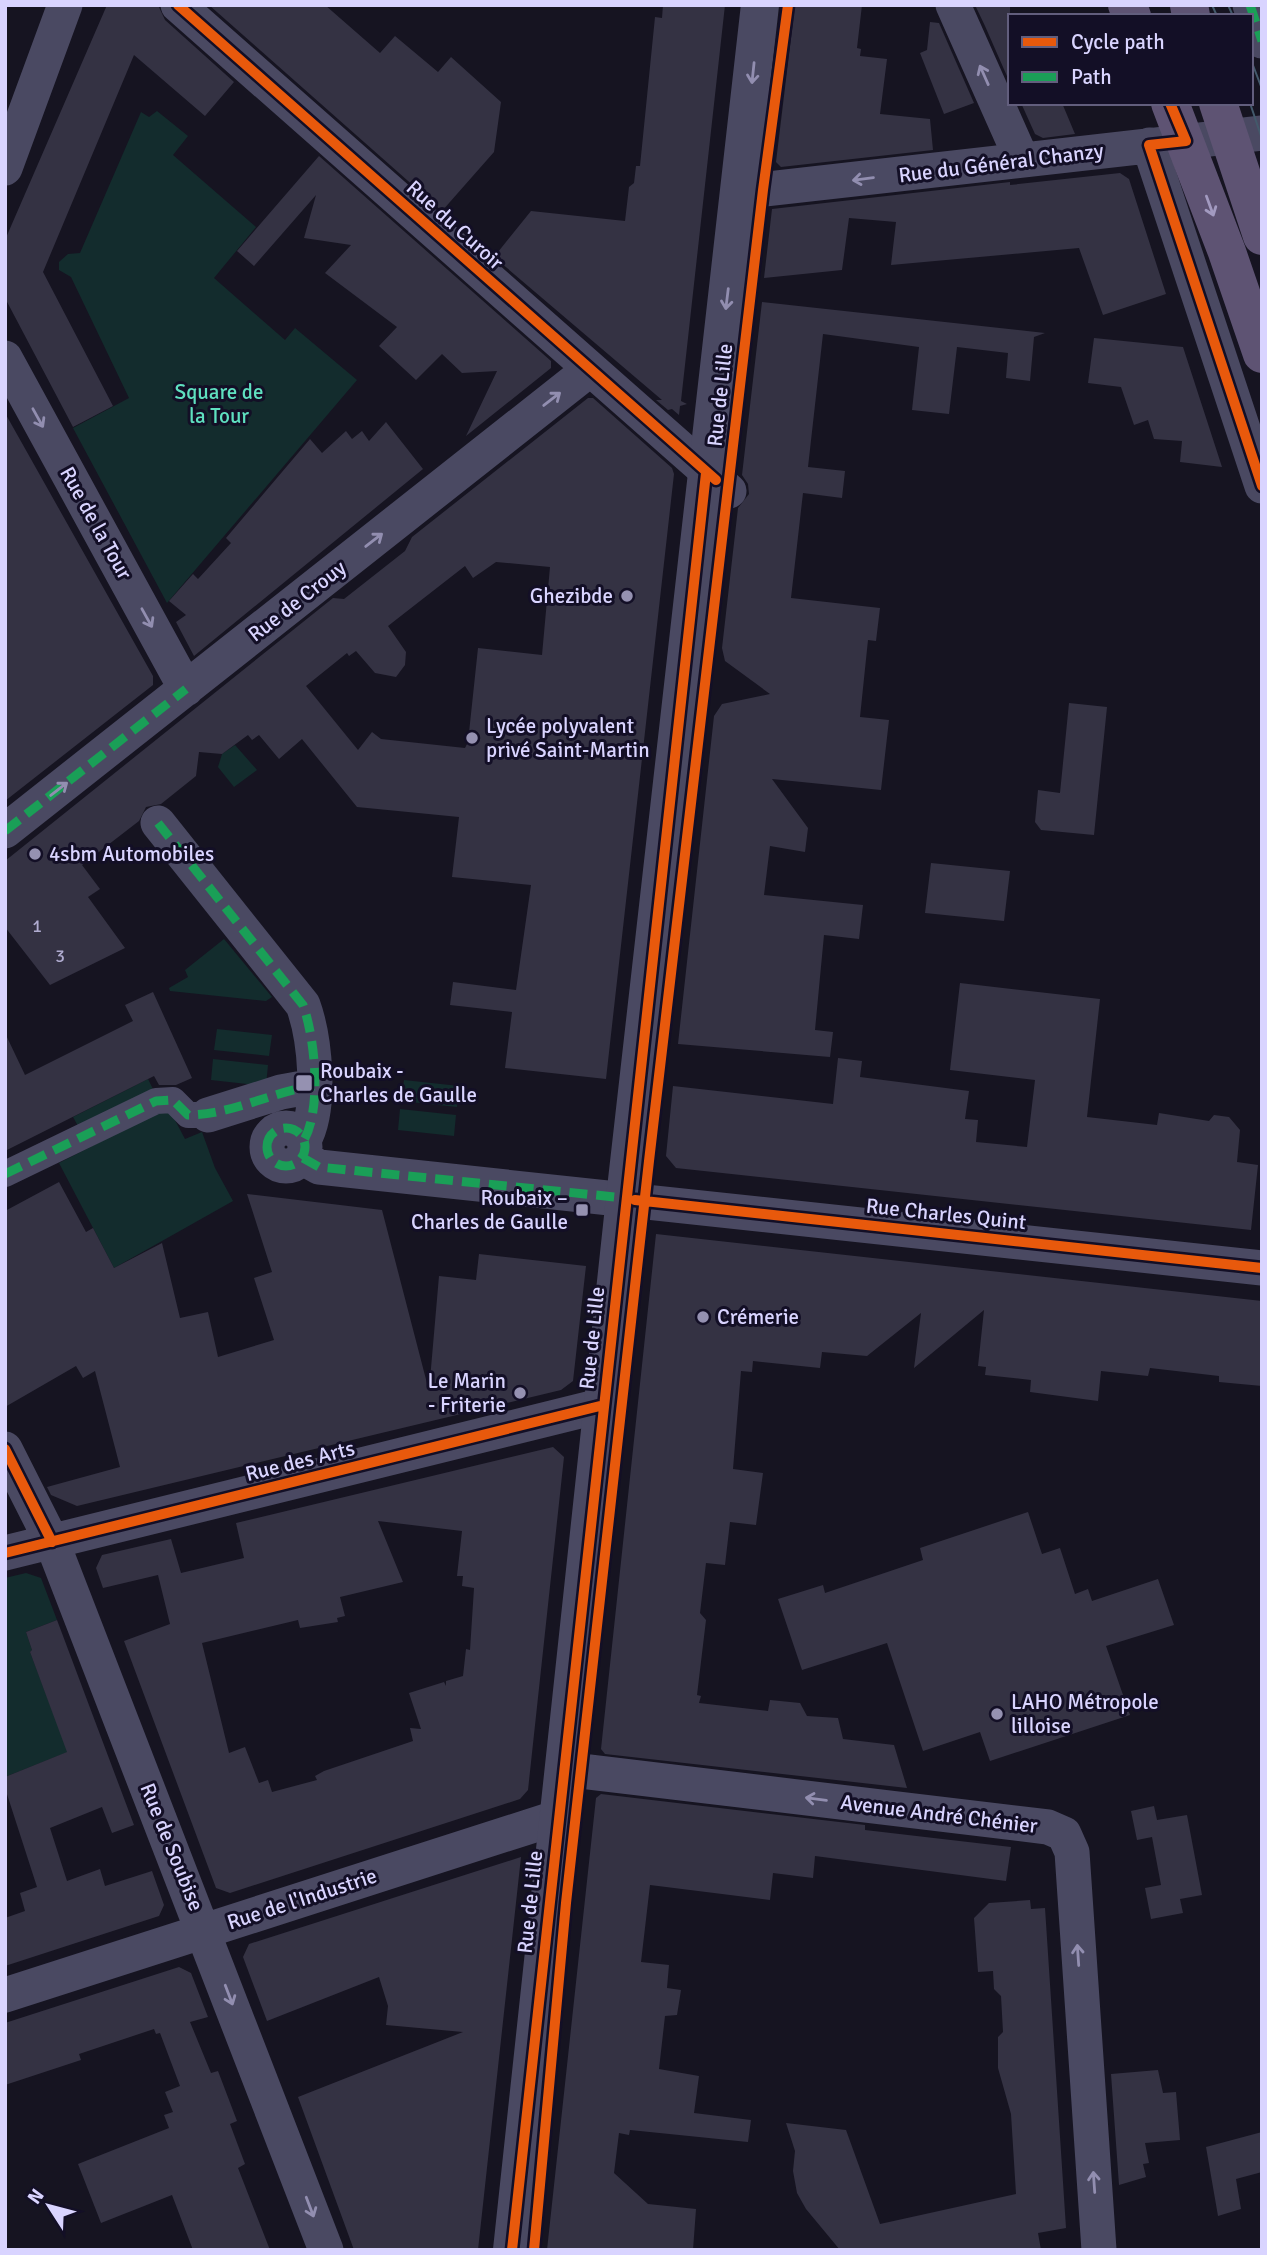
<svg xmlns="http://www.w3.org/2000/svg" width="1267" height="2255" font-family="Signika,sans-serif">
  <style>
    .green { fill: #132c2d }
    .building { fill: #343243; fill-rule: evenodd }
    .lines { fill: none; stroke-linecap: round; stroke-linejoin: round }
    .pedestrian { stroke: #4a4962; stroke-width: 26 }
    .minor { stroke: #4a4962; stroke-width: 35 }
    .tertiary { stroke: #4a4962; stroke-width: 38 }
    .primary { stroke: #5e5373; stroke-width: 38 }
    .tram { stroke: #43596b; stroke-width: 2 }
    .quiet { stroke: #1a9f57; stroke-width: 9; stroke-dasharray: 18 9; stroke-linecap: butt }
    .cycleway-casing { stroke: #130f26; stroke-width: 15 }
    .cycleway { stroke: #e8590c; stroke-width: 10 }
    .oneway { stroke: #928eb0 }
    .oneway2 { stroke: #a29ac0 }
    .poi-dot { fill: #9591b1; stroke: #130f26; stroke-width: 2.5 }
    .labels { text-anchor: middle; stroke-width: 6; stroke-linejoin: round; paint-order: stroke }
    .number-label { font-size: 18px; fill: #b0acd0 }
    .street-label { font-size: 21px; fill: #d9d4ff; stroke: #130f26 }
    .park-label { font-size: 21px; fill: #5fe0c0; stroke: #130f26 }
    .poi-label { font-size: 21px; fill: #d9d4ff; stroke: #130f26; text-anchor: start }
  </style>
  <rect width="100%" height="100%" fill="#161421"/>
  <path class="green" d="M157,111l31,25 -15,19 83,72 -42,51 71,62 10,-12 62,52 -190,223 -94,-175 56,-30 -58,-121 -12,-7v-8l9,-8 12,-1 61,-141 8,5z
    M235,745l22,25 -23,17 -16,-20 4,-13z
    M224,939l48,58 -6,4 -96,-10 -1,-3 19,-11 -3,-7z
    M217,1029l55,6 -3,21 -55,-6z
    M213,1059l55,6 -2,21 -55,-6z
    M148,1079l5,10 -75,37 -5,-9z
    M404,1080l55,6 -2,21 -56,-6z
    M168,1107l17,32 17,-7 13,36 18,33 -119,67 -55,-105z
    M400,1109l56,6 -2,21 -56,-6z
    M26,1573l15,5 16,42 -31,12 6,18 -2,2 38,100 -63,25v-199z"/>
  <path class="building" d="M107,5h51l7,15 69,62 -29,34 -71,-61 -91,217 70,134 -40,21 -68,-129v-58z
    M209,5h116l55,48 15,-17 43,36 13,-15 50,45 -7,50 -52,59z
    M663,5h62l-44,396 6,3 -7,2 -1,9 -7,-6 -4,1 -12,-10h6l-168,-143 37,-46 94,10 4,-34 5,-4 2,-17h4l15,-149 7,1z
    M795,5h67l-5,43 4,1 -1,7 27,3 -7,55 50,5 3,31 -152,17 -5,-5z
    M975,5h35v78l-25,-57z
    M930,22l9,1 35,80 -30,11 -24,-61 7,-3z
    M1021,103h41l13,31 -32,4 -8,-4z
    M319,156l232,205v7l-85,68 31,-65 -35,2 -20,-19 -26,26 -37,-34 18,-19 -72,-54 26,-28 -47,-7 12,-43 -62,71 -17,-15z
    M1120,173l9,6 37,115 -63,21 -24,-67 -188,17 5,-43 -47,-4 -7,52 -78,8 8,-69 238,-27v3z
    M762,302l283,31 -11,4 -4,44 -24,-3 2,-25 -51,-6 -8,67 -37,-4 7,-63 -96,-13 -15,133 37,4 -3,27 -39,-5 -12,105 89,10 -4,33 -8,-1 -8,77 29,3 -8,70 -109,-11 36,49 -3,24 -35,-6 -6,49 99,10 -4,34 -35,-4 -9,95 18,2 -3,25 -152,-13 36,-328 8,-12 48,-10 -45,-33 -3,-13 16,-140 11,-14 -1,-10 -6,-9z
    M1094,338l89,9 39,120 -42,-5 2,-21 -28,-2 -6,-19 -14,5 -13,-38 -33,-4z
    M588,398h5l79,70 2,6 -68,605 -101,-11 7,-56 -62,-7 3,-23 63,8 15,-105 -79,-8 7,-60 -102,-10 -55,-68 -23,20 -20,-24 -7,5 -4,-5 -26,19 -23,-2 -3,24 -35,28 -15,3 -7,14 -57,44 18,24 -12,8 37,51 -75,37 -45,-58v-66l328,-263 11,1 61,-48 7,-14zM496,562l54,5 -8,88 -64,-7 -10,94 -3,6 -84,-9 -9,-7 -14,18 -52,-64 41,-33 2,3 7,-5 19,22 21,4 9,-12 1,-13 -18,-26 77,-60 8,12z
    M5,413l148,263v9l-148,116z
    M386,422l37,47 -229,187 -18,-34 10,-7 -17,-14 24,-27 5,5 33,-36 -5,-5 84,-99 12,14 24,-22 6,8 10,-8 7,10z
    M1069,703l38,4 -13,128 -53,-5 -6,-8 3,-32 22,3z
    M931,863l79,8 -6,50 -79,-8z
    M960,983l140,16 -13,118 70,8 2,-12 50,8 5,-6 15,2 11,13 -3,32 21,3 -7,65 -575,-62 -10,-12 7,-70 160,18 5,-46 24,3 -2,16 109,14 -4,28 13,1 -2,22 51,5 8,-67 -85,-10z
    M153,992l39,86 -16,7h-17l-5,-9 -149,75v-118l20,42 108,-54 -8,-16z
    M59,1182l27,50 7,-4 21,40 48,-25 18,75 28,-6 10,45 56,-17 -20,-62 18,-6 -25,-78 135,16 47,181 10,-115 37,4 3,-26 107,12 -13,115 -12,9 -484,116 -26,-11 -4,-8 73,-20 -25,-96 -12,7 -7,-12 -71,41v-196z
    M656,1234l606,67v85l-43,-4v-6l-69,-8 -2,8 -47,-5 -3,30 -68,-9 1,-12 -46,-5 1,-8 -8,-1 6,-56 -70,58 7,-55 -54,43 -45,-4 -2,16 -67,-7 -1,11 -11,-1 -8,98 30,4 -7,52 -26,-3 -5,43 -19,-2 -6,50 6,7 -9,75 4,1 -2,7 69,8 2,-11 30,3 7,13 31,2 5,21 51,6 13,43 -302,-34 -4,-5z
    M553,1447l11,10 -36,333 -8,9 -290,94 -14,-5 -92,-247 46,-17 -12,-49 -55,13 -7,-20 6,-13 69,-16 10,34 63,-15 -8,-35zM378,1521l84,10 -5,45h6l-1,10 12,2 -4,62 -4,-1 -3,27 -17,5v5l-2,-4 -35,11 12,36 -11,-1 3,13 -89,30 -9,5 2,4 -45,12 -4,-12 -9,3 -14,-36 -16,6 -27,-110 96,-23 2,8 38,-6 -1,-4 8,-2 -5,-19 63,-15z
    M1028,1512l14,42 18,-6 15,46 13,-5 4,12 66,-22 16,46 -68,21 24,69 -140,46 -10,-29 -57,19 -36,-108 -85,27 -24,-71 45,-14 2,8 98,-33 -3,-12z
    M57,1620l77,205 -22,8 -10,-26 -52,21 17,53 33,-12 5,17 47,-15 12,34 -5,11 -154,50v-48l20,-7 -5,-18 17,-6 -32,-99v-11l62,-25 -37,-100 2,-2 -6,-18z
    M601,1794l264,31v5l146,17 -5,34 -191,-25 -2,22 -40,-5 -3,27 -120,-15 -9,77 28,3 -2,23 14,2 -4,25 -12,1 -6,53 40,7 -5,37 57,7 -3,22 -118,-12 -1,5 -10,-2 -5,40 34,31 48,5 -3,41h-146l49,-452z
    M1154,1806l3,14 30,-5 15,80 -22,4 3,14 -32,6 -6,-31 16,-3 -9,-48 -15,3 -6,-29z
    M521,1857l-43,393h-124l-56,-153 165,-65 -77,-7 2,-19 -9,-29 -112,44 -24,-64 6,-13z
    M1030,1900l1,9 14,-1 21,320 -28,5 3,17h-201l-34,-41 -9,-16 -4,-22 2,-20 -9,-28 60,7 34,94 136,-30 -5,-80 -13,-46v-31l5,-5 -2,-36 -7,-7 -1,-18 -15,1 -4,-54 15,-15z
    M179,1967l12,6 17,44 -18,5 21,51 7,-2 19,50 -7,3 15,40 -7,4 32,82h-77l-21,-55 -71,28 -23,-59 91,-36 -5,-13 9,-3 -8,-20 15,-6 -20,-53 -4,1 -2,-5 -75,25 2,6 -76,25v-62z
    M1158,2070l5,23 13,-1 4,48 -35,3 4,20 -6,1 3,13 -27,8 -8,-111z
    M1262,2132v40l-26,7 5,30 -23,7 -12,-69z"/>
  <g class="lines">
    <path class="pedestrian" d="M5,1174l151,-73 17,-1 15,15h20"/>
    <path class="minor" d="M178,5l551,486
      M953,5l69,155
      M1250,5l12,36
      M1149,145l113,341
      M5,168l60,-163
      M740,192l522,-59
      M5,358l181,331
      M158,823l145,182c12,33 19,103 1,135
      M5,831l584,-461
      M208,1115l73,-23 33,-6
      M267 1147a19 19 0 1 1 38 0a19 19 0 1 1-38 0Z
      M303,1158l16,9 943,101
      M5,1449l47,93 274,708
      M5,1553l599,-148
      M564,1769l484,58 16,7 8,18 27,398
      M5,1995l554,-178"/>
    <path class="tertiary" d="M512,2250l113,-1052 135,-1193"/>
    <path class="primary" d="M1127,5l5,11
      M1189,5l2,11
      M1170,103l57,149 35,102
      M1218,103l44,133"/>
    <path class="tram" d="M1212,5l5,11
      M1228,5l5,11
      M1251,60l11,29
      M1250,103l12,36"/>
    <path class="quiet" d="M1250,5l12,36
      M158,823l145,182c12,33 19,103 1,135
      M5,831l181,-142
      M267 1147a19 19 0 1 1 38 0a19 19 0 1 1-38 0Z
      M303,1158l16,9 306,31
      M5,1174l151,-73 17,-1 15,15c43,0 83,-23 126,-29"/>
    <defs>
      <path id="cycleway" d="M178,5l538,475
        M1170,103l16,38 -37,4 113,341
        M635,1200l627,68
        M5,1449l47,93
        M5,1553l599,-148
        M512,2250l194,-1777
        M534,2250l32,-347 83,-742 114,-971 25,-185"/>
    </defs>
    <use href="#cycleway" class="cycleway-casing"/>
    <use href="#cycleway" class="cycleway"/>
  </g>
  <defs><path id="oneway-shaft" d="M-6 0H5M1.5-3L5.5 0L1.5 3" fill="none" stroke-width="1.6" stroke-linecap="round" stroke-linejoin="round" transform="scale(1.75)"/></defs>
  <g class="oneway">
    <use href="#oneway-shaft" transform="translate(753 73) rotate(96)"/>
    <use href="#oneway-shaft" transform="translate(984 75) rotate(-114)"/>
    <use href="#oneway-shaft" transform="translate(863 179) rotate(173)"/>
    <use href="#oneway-shaft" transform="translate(727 299) rotate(97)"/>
    <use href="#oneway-shaft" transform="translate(552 399) rotate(-38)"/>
    <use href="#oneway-shaft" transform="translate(38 418) rotate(61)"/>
    <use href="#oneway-shaft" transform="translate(374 540) rotate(-38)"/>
    <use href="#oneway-shaft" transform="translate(147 618) rotate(61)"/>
    <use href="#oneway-shaft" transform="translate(59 789) rotate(-38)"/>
    <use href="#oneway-shaft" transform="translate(816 1799) rotate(-173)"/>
    <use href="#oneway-shaft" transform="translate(1078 1955) rotate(-94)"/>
    <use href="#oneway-shaft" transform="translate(229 1995) rotate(69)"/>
    <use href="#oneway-shaft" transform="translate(1094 2182) rotate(-94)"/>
    <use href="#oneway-shaft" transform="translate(310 2207) rotate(69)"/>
  </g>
  <use class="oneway2" href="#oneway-shaft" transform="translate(1210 206) rotate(70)"/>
  <g class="poi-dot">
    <circle cx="627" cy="596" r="7"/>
    <circle cx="472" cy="738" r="7"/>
    <circle cx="35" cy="854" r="7"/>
    <rect x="295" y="1074" width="18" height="18" rx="3.5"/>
    <rect x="575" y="1203" width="14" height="14" rx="3.5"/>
    <circle cx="703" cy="1317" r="7"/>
    <circle cx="520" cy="1393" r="7"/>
    <circle cx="997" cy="1714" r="7"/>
  </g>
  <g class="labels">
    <g class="number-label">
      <text x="37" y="932">1</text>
      <text x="60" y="962">3</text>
    </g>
    <g class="street-label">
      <text transform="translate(1001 163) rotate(-7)" y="7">Rue du Général Chanzy</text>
      <text transform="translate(455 225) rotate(42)" y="7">Rue du Curoir</text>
      <text transform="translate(720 395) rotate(-84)" y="7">Rue de Lille</text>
      <text transform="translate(96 523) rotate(61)" y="7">Rue de la Tour</text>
      <text transform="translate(297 601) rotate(-38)" y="7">Rue de Crouy</text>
      <text transform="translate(946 1214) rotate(6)" y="7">Rue Charles Quint</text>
      <text transform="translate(592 1338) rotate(-84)" y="7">Rue de Lille</text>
      <text transform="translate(300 1461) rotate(-14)" y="7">Rue des Arts</text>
      <text transform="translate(939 1814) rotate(7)" y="7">Avenue André Chénier</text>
      <text transform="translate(172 1847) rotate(68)" y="7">Rue de Soubise</text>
      <text transform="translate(302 1899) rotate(-18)" y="7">Rue de l'Industrie</text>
      <text transform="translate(530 1902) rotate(-84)" y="7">Rue de Lille</text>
    </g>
    <g class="park-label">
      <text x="219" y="399">Square de<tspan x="219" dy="24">la Tour</tspan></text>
    </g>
    <g class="poi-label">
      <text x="613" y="603" text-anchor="end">Ghezibde</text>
      <text x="486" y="733">Lycée polyvalent<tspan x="486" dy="24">privé Saint-Martin</tspan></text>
      <text x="49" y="861">4sbm Automobiles</text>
      <text x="320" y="1078">Roubaix -<tspan x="320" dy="24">Charles de Gaulle</tspan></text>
      <text x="568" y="1205" text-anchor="end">Roubaix –<tspan x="568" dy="24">Charles de Gaulle</tspan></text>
      <text x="717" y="1324">Crémerie</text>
      <text x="506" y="1388" text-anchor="end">Le Marin<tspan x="506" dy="24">- Friterie</tspan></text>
      <text x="1011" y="1709">LAHO Métropole<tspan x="1011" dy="24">lilloise</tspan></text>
    </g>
  </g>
  <rect width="1267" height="2255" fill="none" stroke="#d9d4ff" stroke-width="14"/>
  <rect x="1008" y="14" width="245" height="91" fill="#130f26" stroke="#625e7d" stroke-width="2"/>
  <rect x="1022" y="37" width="35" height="10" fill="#e8590c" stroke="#625e7d" stroke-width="2"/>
  <text x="1071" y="49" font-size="21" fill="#d9d4ff">Cycle path</text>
  <rect x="1022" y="72" width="35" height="10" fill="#1a9f57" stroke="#625e7d" stroke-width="2"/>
  <text x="1071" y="84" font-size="21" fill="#d9d4ff">Path</text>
  <g transform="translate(49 2206) rotate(306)" stroke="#130f26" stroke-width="5" paint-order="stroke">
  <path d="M0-5L12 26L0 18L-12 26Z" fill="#d9d4ff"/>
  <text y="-10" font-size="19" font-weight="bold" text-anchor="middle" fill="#d9d4ff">N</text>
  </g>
</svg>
